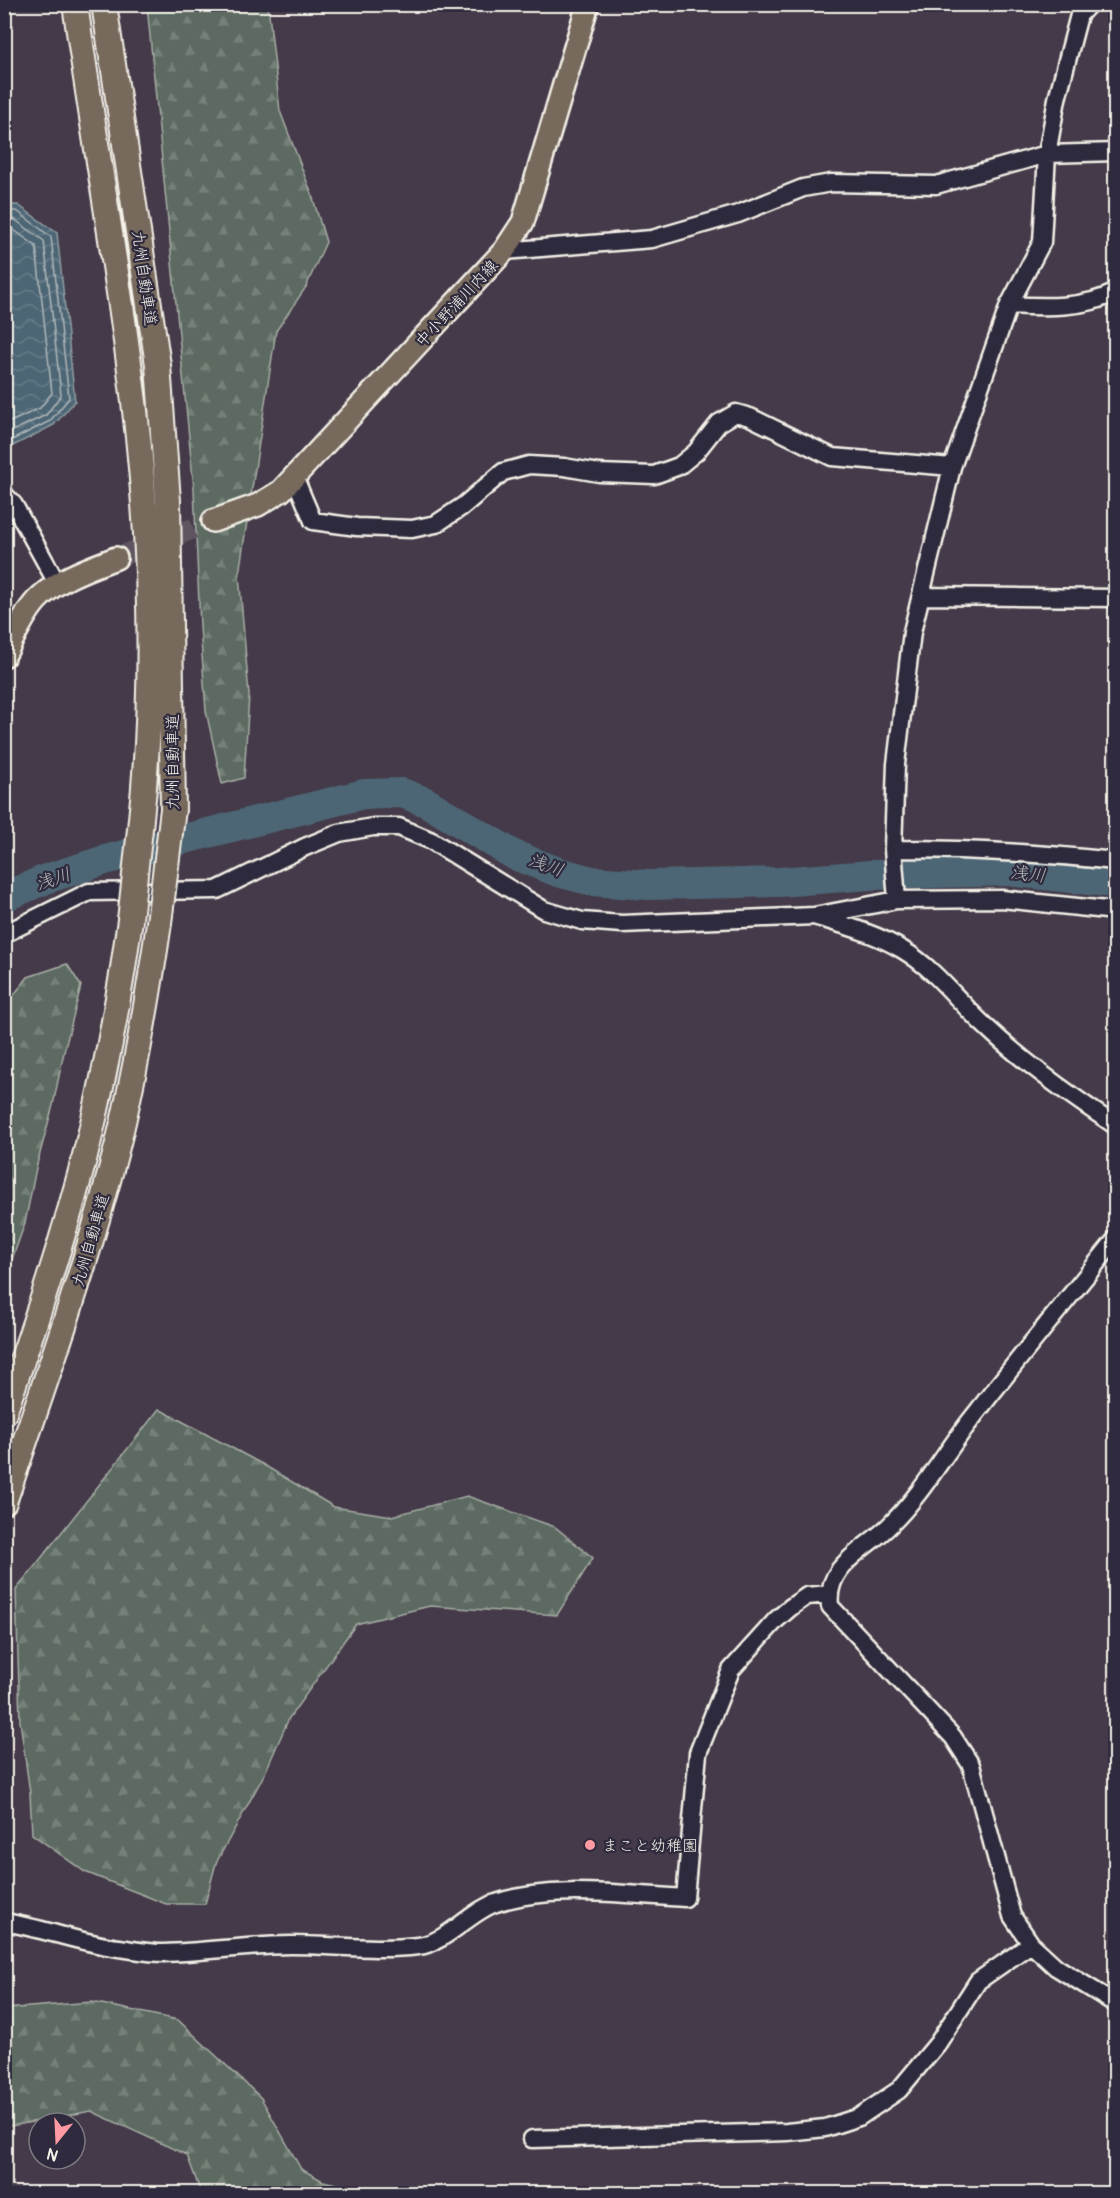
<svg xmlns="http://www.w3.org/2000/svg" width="1120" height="2198" font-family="Pangolin,'Klee One',sans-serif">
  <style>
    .forest { fill: url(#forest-firs); stroke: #a8aea5; stroke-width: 1.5 }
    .water { fill: url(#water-waves); stroke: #909ea3; stroke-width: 1.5 }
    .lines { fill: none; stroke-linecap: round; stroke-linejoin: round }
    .shore { stroke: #b1b9ba; stroke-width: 1.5 }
    .river { stroke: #4d6675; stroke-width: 30 }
    .major-tunnel { stroke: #5e5561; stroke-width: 21; stroke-dasharray: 21 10; stroke-linecap: butt }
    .minor-casing { stroke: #f4f1e8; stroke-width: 21 }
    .major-casing { stroke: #f4f1e8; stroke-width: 26 }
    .highway-casing { stroke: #f4f1e8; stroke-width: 28 }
    .minor { stroke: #2f2a3d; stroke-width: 16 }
    .major { stroke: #77695c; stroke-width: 21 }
    .highway { stroke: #77695c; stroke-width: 24 }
    .highway-bridge-casing { stroke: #f4f1e8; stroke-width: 28; stroke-linecap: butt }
    .highway-bridge { stroke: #77695c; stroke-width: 24 }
    .poi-dot { fill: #ff9aa2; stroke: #2f2a3d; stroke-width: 2 }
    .labels { text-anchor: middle; stroke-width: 4.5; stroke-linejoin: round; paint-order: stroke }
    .street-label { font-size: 16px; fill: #f4f1e8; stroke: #2f2a3d }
    .poi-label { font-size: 16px; fill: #f4f1e8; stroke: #2f2a3d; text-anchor: start }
    .water-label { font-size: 18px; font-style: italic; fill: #b1b9ba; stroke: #2f2a3d }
  </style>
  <defs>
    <pattern id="forest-firs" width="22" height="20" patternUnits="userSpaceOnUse" patternTransform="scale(1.5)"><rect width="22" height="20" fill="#5c6b62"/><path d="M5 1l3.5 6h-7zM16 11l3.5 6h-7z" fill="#748178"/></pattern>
    <pattern id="water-waves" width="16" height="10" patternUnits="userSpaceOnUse" patternTransform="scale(1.5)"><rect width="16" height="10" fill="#4d6675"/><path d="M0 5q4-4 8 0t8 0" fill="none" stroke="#677c89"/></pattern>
  </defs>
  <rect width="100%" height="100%" fill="#443a49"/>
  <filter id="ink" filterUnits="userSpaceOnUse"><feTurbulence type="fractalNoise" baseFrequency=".0167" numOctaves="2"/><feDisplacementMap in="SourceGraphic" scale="12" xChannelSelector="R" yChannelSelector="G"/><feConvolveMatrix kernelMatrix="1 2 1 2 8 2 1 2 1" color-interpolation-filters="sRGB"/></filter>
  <g filter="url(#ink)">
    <path class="forest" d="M147,5h121l12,106 32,84 14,47 -20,45 -30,44 -37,243 10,121 -5,83 -22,6 -16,-73 -6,-85 -6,-137z
      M67,964l14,22 -17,66 -11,53 -17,63 -11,55 -20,56v-273l23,-29z
      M159,1409l103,55 72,43 58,9 75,-20 88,31 38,31 -36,57 -127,-9 -74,18 -67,94 -24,55 -49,90 -11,41h-39l-81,-32 -53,-38 -2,-41 -10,-72 -4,-131z
      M92,2002l86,18 83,78 40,71 22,12 53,12h-175l-14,-38 -96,-44 -80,15 -6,-1v-116z"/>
    <path class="water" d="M5,205h13l39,28 18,168 -21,24 -49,25z"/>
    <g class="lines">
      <path class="shore" d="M4,211h13l34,26 18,161 -19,23 -46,23
        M4,218l10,1 30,22 17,154 -15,20 -42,20
        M4,227l7,1 25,18 16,147 -12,15 -36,17"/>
      <path class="river" d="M4,897l42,-18 59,-19 79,-21 180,-45 38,-1 24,9 88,53 44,17 34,9 56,4 130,-3 92,-7 137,-4 109,12"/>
      <path class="major-tunnel" d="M116,558l97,-37"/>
      <defs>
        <path id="minor" d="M504,251l148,-12 86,-25 65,-26 28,-5 105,2 111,-31 69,-2
          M1009,305c35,2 75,4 107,-13
          M294,476l19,45 44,6 55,2 24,-5 27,-18 40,-34 26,-7 35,2 35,6 55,2 25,-9 17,-14 23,-29 17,-10 14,4 82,40 120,10
          M4,494l10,11 44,80
          M922,596l194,2
          M893,849c75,0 148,4 223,12
          M897,900l-4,-51 3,-85 16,-132 40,-165 57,-162 33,-63 5,-88 10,-55 22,-84 10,-11
          M817,917c30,9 60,17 86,33 32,19 54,50 81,75 40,38 86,70 132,101
          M4,934l85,-42 128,-2 88,-43 34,-14 34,-6h26l33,14 112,69 38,11 40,3 192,-8 83,-16 105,-1 114,12
          M1116,1239c-49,61 -99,121 -146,182 -27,35 -49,74 -81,105 -24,24 -64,39 -59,80l123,131 18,28 41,151 19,28 25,23 60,37
          M4,1922c39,6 76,21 115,26 15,2 31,5 45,5 43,-1 84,-8 127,-8 42,0 84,6 127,1 29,-3 52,-35 78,-43 57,-19 129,-8 189,-5l13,-145 33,-83 45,-50 15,-13 16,-11 22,-2
          M532,2139l255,-7 38,-4 34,-11 40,-27 39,-47 40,-62 53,-37"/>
        <path id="major" d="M213,521l45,-16 23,-14 223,-240 19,-29 65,-218
          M4,656c10,-18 19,-41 33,-56 20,-21 53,-32 79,-42"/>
        <path id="highway" d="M75,4c17,120 38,239 54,359 21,153 28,312 11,466
          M104,4l54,361 10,136 5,308
          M4,1413c31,-89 61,-178 84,-269 18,-74 32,-149 42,-224
          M4,1502c40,-116 81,-232 112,-351 19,-75 32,-152 43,-228"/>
      </defs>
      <use href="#minor" class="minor-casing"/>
      <use href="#major" class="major-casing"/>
      <use href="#highway" class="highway-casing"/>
      <use href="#minor" class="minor"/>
      <use href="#major" class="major"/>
      <use href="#highway" class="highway"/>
      <defs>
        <path id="highway-bridge" d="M130,920l10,-91
          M159,923l14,-114"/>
      </defs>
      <use href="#highway-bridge" class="highway-bridge-casing"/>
      <use href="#highway-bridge" class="highway-bridge"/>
    </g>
  </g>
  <circle class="poi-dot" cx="590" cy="1845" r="6"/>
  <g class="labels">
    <g class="street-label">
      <text transform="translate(145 278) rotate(82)" y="6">九州自動車道</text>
      <text transform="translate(456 303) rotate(-47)" y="6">中小野浦川内線</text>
      <text transform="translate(172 762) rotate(-90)" y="6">九州自動車道</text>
      <text transform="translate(90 1240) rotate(-74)" y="6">九州自動車道</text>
    </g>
    <g class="poi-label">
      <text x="602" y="1851">まこと幼稚園</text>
    </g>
    <g class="water-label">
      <text transform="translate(546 865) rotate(19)" y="6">浅川</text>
      <text transform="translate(1028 874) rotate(6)" y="6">浅川</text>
      <text transform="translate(53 879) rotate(-19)" y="6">浅川</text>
    </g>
  </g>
  <rect width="1120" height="2198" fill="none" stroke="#2f2a3d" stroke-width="24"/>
  <rect x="12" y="12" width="1096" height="2174" fill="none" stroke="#f4f1e8" stroke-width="2" filter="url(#ink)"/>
  <g transform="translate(57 2141) rotate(198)"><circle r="28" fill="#2f2a3d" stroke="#7e7a81" stroke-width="1.5"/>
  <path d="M0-4.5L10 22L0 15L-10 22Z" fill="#ff9aa2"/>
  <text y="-9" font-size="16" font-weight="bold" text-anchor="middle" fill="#f4f1e8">N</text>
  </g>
</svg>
